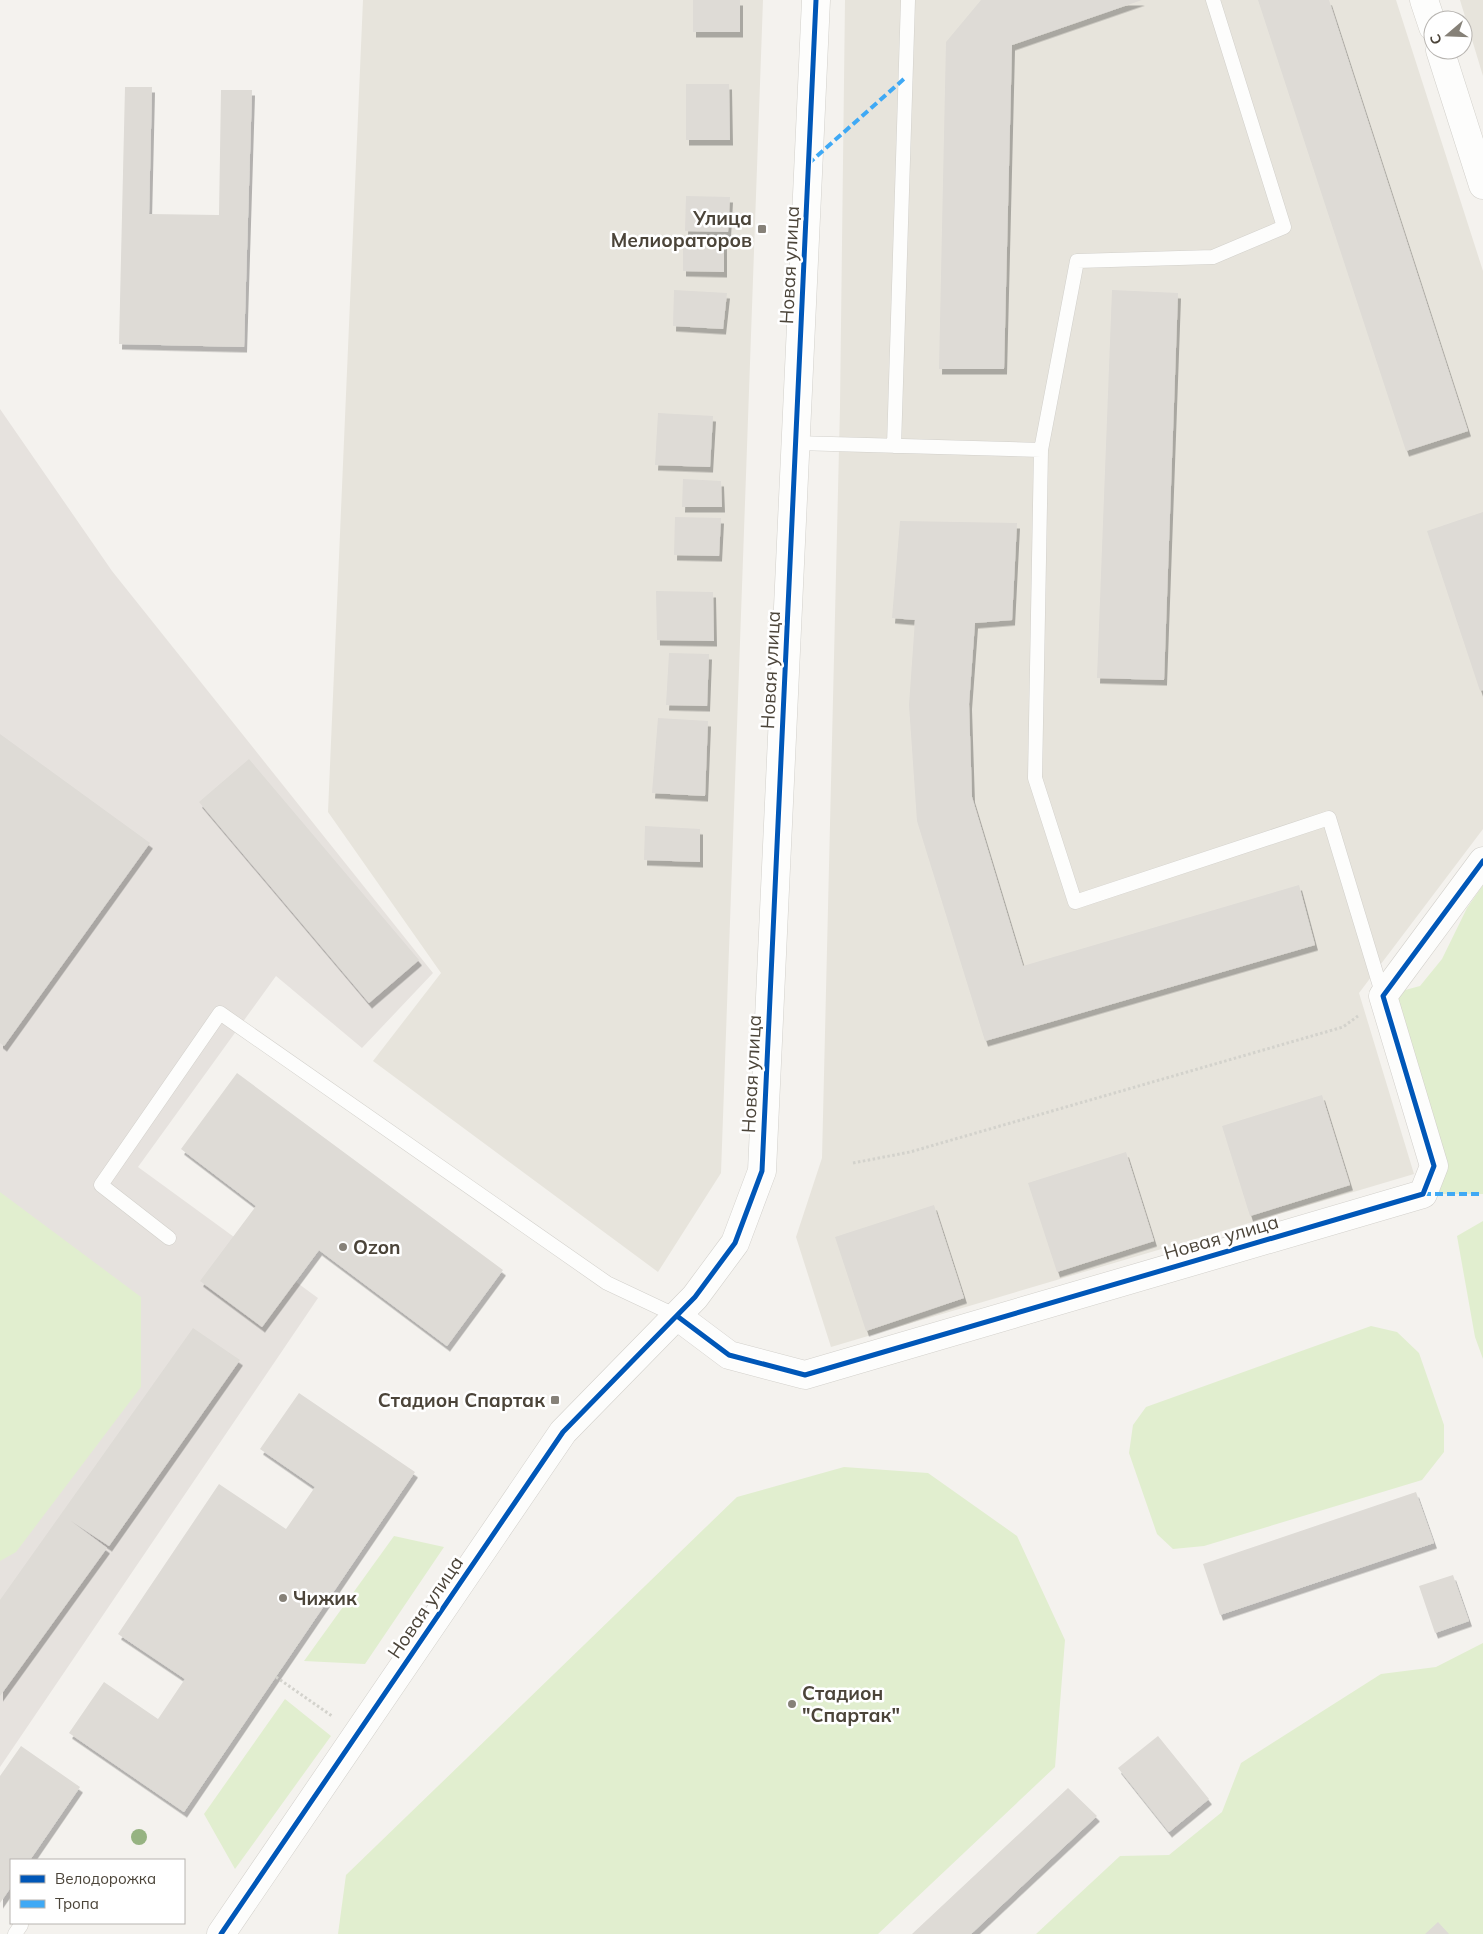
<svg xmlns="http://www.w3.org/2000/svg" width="1483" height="1934" font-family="Mulish,sans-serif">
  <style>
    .residential { fill: #e7e4dc }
    .industrial { fill: #e6e2de }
    .green { fill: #e1eecf }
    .building { fill: #dedbd6; filter: url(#shadow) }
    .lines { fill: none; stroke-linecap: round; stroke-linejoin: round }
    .service-casing { stroke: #d2d0cb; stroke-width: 15 }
    .minor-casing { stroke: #d2d0cb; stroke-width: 29 }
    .tertiary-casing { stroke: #d2d0cb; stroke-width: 29 }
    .path { stroke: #d3d2cc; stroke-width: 3; stroke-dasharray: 2.5 2.5; stroke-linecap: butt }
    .service { stroke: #fdfdfc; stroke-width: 14 }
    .minor { stroke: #fdfdfc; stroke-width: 28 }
    .tertiary { stroke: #fdfdfc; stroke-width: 28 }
    .quiet { stroke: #3fa9f5; stroke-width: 4; stroke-dasharray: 8 4; stroke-linecap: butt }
    .cycleway-casing { stroke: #fff; stroke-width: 8 }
    .cycleway { stroke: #0057b8; stroke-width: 5 }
    .tree { fill: #96b382 }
    .poi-dot { fill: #868178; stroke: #fff; stroke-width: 2 }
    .labels { text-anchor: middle; stroke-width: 5; stroke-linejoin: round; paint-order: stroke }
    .poi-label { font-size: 19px; font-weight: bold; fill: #4b4439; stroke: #fff; text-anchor: start }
    .street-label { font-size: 19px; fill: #4b4439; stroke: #fff }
  </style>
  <defs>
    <filter id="shadow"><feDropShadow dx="3" dy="5.5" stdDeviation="0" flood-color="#0004"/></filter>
  </defs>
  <rect width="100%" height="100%" fill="#f4f2ee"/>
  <path class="residential" d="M363,0h400l-42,1173 -63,99 -285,-211 68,-88 -113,-161z
    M845,0h551l87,271v558l-124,164 55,181 -583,173 -35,-110 26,-79 18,-751z
    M1460,0h23v76z"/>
  <path class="industrial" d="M0,409l112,162 321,402 -71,75 -86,-72 -138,191 180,131 -318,469z"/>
  <path class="green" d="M1483,885v309h-60l11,-29 -51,-169 37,-10 22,-27 25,-51z
    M0,1192l141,105v90l-125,165 -16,9z
    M1483,1221v138l-8,-22 -18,-101z
    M1371,1326l26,6 22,21 25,72v27l-22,28 -218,66 -31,3 -16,-15 -28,-81 4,-28 13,-18z
    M844,1467l84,6 89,63 48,104 -10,127 -177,167h-540l8,-59 391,-378z
    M394,1536l50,11 -79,117 -61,-3z
    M1483,1643v291h-447l84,-78 49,-1 53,-43 19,-49 140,-89 55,-7z
    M285,1699l46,37 -96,133 -31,-55z"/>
  <path class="building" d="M693,0h47v32h-47z
    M981,0h161l-130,45 -8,324h-65l7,-327z
    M1258,0h71l139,431 -62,20z
    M686,84h43l1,56h-44z
    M125,87h27l-3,127 70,1 2,-125h31l-8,257 -125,-3z
    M686,196l44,1 -2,35 -43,-1z
    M683,239l41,1v32l-41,-1z
    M674,290l53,3 -4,36 -50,-3z
    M1112,290l66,3 -14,387 -67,-2z
    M658,413l55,3 -3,51 -55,-2z
    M683,479l38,2 1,26h-40z
    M1483,512v178l-3,1 -53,-160z
    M675,517l46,1 -2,38 -45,-1z
    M900,521l117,2 -5,97 -37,3 -6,81 3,93 51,169 276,-81 16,60 -330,96 -68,-220 -8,-116 6,-85 -23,-2z
    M656,591l57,1 1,49 -57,-1z
    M669,653l40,1 -2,52 -41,-1z
    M658,718l50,3 -3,75 -53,-3z
    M0,734l150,109 -146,203 -4,-3z
    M249,759l170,201 -50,43 -170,-201z
    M645,826l55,3v33l-56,-2z
    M237,1073l266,197 -56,76 -128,-96 -57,77 -62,-46 56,-75 -75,-57z
    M1322,1095l28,90 -100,31 -28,-90z
    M1126,1152l28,89 -97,31 -29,-89z
    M934,1205l30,93 -98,33 -31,-94z
    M193,1328l47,32 -131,186 -38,-25 36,27 -107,148v-96z
    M299,1393l116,79 -231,340 -115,-79 35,-51 54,37 27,-40 -67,-45 101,-150 67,45 29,-42 -55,-38z
    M1416,1492l18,51 -214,72 -17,-51z
    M1453,1575l16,46 -34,12 -16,-47z
    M1158,1736l51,63 -40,33 -51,-64z
    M21,1746l59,41 -50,73h-19v27l-11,16v-127z
    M1068,1788l29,28 -126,118h-59z
    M1438,1922l11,12h-24z"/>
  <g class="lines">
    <defs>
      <path id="service" d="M796,443l245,7 -6,328 40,124 254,-84 54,178
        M894,446l14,-446
        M1041,450l36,-189 136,-4 71,-30 -71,-227
        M169,1238l-68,-53 119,-172 387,270 70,33
        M15,1934l6,-9"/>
      <path id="minor" d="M1424,0l9,27
        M1440,50l43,135
        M677,1316l52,39 76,20 618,-181 11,-28 -51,-170 100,-135"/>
      <path id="tertiary" d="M221,1934l342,-502 132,-135 40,-54 27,-72 54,-1171"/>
    </defs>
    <use href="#service" class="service-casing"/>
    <use href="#minor" class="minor-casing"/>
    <use href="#tertiary" class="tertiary-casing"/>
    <path class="path" d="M853,1163l57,-11 433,-125 15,-11
      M276,1677l56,39"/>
    <use href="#service" class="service"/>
    <use href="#minor" class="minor"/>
    <use href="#tertiary" class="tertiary"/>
    <path class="quiet" d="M808,164l97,-86
      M1423,1194h60"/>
    <defs>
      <path id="cycleway" d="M677,1316l52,39 76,20 618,-181 11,-28 -51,-170 100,-135
        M221,1934l342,-502 132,-135 40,-54 27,-72 54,-1171"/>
    </defs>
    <use href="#cycleway" class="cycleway-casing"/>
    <use href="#cycleway" class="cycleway"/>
  </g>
  <circle class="tree" cx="139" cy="1837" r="8"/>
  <g class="poi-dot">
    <rect x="757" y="224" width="10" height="10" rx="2.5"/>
    <circle cx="343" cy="1247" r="5"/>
    <rect x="550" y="1395" width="10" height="10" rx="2.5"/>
    <circle cx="283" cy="1598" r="5"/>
    <circle cx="792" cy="1704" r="5"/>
  </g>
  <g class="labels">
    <g class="poi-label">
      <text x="752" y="225" text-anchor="end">Улица<tspan x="752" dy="22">Мелиораторов</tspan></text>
      <text x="353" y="1254">Ozon</text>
      <text x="545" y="1407" text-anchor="end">Стадион Спартак</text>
      <text x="293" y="1605">Чижик</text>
      <text x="802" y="1700">Стадион<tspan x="802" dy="22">"Спартак"</tspan></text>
    </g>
    <g class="street-label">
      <text transform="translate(789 265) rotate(-87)" y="7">Новая улица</text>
      <text transform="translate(770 670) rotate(-87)" y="7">Новая улица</text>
      <text transform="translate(751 1074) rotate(-87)" y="7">Новая улица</text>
      <text transform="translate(1221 1237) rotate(-16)" y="7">Новая улица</text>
      <text transform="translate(425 1607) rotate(-56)" y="7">Новая улица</text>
    </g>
  </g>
  <rect x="10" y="1859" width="175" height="65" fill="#ffffff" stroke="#b7b4b0"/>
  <rect x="20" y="1875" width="25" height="8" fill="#0057b8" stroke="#b7b4b0"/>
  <text x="55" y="1884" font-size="15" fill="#4b4439">Велодорожка</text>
  <rect x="20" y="1900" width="25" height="8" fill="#3fa9f5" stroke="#b7b4b0"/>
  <text x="55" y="1909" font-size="15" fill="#4b4439">Тропа</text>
  <g transform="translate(1448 35) rotate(251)"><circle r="24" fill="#ffffff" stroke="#b7b4b0"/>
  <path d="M0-4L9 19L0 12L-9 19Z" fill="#868178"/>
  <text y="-8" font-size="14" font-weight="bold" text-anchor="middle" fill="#4b4439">С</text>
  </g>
</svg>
